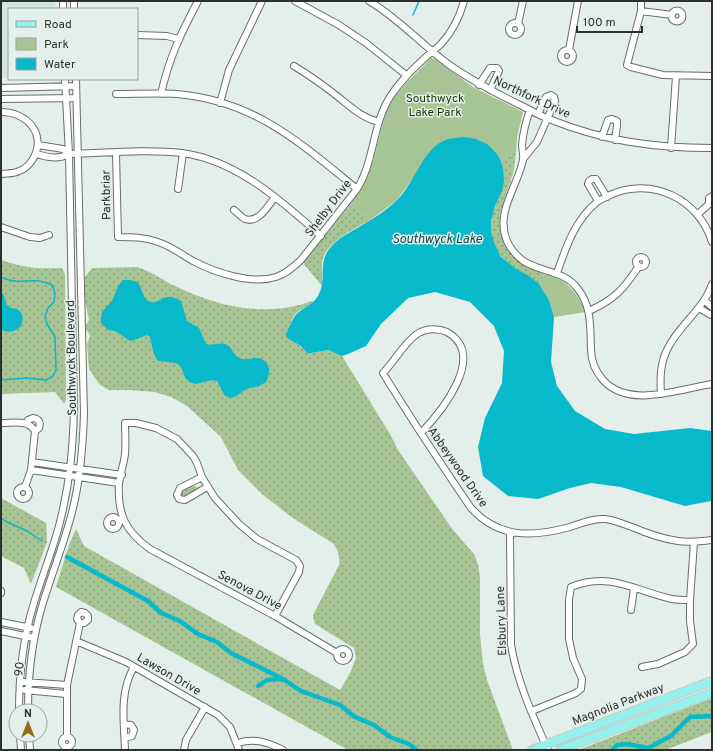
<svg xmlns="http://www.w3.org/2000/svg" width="713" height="751" font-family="Overpass,sans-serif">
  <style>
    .built { fill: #d2e5dd }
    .grass { fill: url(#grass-dots) }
    .green { fill: #a7c594 }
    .water { fill: #08b8cb }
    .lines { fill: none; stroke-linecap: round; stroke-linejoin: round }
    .stream { stroke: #08b8cb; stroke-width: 1.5 }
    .canal { stroke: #08b8cb; stroke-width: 4.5 }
    .minor-casing { stroke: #666f6b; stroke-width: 8 }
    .major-casing { stroke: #c8c9c9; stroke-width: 10 }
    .minor { stroke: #fff; stroke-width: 6 }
    .major { stroke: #95f1eb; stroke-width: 8 }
    .labels { text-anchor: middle; stroke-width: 3; stroke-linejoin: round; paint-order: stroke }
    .street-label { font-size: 12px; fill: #2c302e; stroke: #e4eeea }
    .park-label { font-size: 12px; fill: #1c3b00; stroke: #e4eeea }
    .water-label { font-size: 13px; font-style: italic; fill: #0e4d55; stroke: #e4eeea }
  </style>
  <defs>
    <pattern id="grass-dots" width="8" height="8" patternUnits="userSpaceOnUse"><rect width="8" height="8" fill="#a7c594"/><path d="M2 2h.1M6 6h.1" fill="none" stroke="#88a079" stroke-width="1.8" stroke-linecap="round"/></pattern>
  </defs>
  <rect width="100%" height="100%" fill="#e4eeea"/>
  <path class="built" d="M1,1h54l1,8h-47v69h-8z"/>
  <path class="grass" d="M516,152c-1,7 -1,14 -3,21 -7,26 -23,51 -5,76 3,5 7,10 13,13 7,4 17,7 25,10l-7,12c-12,-9 -28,-16 -38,-28 -28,-36 11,-60 0,-95z
    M350,205l20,15c-15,9 -47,23 -48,44 0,7 1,14 0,22l-19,-23z
    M1,260c24,8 35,9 61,8l3,6 1,126 -2,4 -9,-12 -54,2z
    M137,267c14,4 25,13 38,19 44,21 90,32 137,15l1,1c-6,5 -15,8 -19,14 -3,5 -4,11 -7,16v6l14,8 10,7 17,-3 14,6 48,78 8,16 55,80 21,24 4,10 2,13v57l3,30 4,16 26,70h-165l-292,-163 13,-42 7,-16 8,17 256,144 10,-17 6,-15 -2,-10 -39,-24 -2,-9 26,-50c1,-9 -1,-14 -5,-21l-41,-26 -30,-23 -25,-25 -17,-33 -34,-31 -16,-9 -16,-5 -26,-2h-20l-9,-5 -11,-16 -2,-25 3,-8 -5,-9 4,-7 -4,-19v-24l7,-9z
    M192,485l3,1 3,2 -1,6 -14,3 -2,-3 2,-5 6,-1 -1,-1z
    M1,498l45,25 1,19 -16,42 -7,-16 -23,-12z
    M712,698v34l-47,18h-87z"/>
  <path class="green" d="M431,58l4,1 38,28 50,25 -6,25 -1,15 -15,9 -4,-7 -83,23 -18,24 -26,19 -20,-15c7,-11 15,-21 19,-32 9,-22 10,-47 21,-68 10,-20 27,-31 41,-47z
    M546,272c21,9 31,20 40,40l-32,5 -5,-17 -10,-16z"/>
  <path class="water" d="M463,137l13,2 11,5 10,10 4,7 2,8 1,12 -2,10 -7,15 -4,15v11l4,13 6,12 14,11 14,8 10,8 10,16 5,17 -3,45 6,24 18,25 30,18 29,5 56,-6 22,3 -1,70 -26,5 -64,-19 -30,-4 -21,5 -32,11 -30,-3 -25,-20 -5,-29 7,-29 17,-35 2,-32 -10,-25 -24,-24 -35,-10 -27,6 -27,26 -15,22 -18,8 -6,2 -14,-6 -17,3h-4l-6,-7 -14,-8 -1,-3c0,-2 8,-18 9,-19 6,-8 17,-10 23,-20 10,-18 -1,-32 12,-48 8,-10 19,-15 29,-21 12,-7 25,-15 35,-24 22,-19 27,-55 54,-64 4,-1 10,-1 15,-2z
    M123,280h7l7,2c5,5 5,13 9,17 7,9 16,-3 24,-2 3,0 8,2 11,4l6,20 12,7 7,16c7,2 15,-3 21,1 6,3 6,11 13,13 5,3 10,0 15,0 15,0 17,13 11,24l-7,4 -13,3 -11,8 -3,1 -7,-2 -8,-15c-9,-3 -17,5 -25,2 -10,-4 -7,-12 -13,-18 -4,-4 -15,-2 -22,-5l-4,-9 -3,-14 -3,-2 -16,6c-11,-5 -10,-10 -23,-11l-7,-7v-5l1,-6 10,-11 6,-15z
    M1,292c5,4 3,10 7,14 3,3 6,2 9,3 7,4 6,11 4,17 -6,6 -13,8 -20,3z"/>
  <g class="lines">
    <path class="stream" d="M413,15l6,-14
      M1,277c18,10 33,-2 51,8l3,8 -1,9 -6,6 -3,9 2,7 8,13 1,33 -3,6 -7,4 -19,-2 -26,2
      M1,518l6,4 20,9 15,10"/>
    <path class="canal" d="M67,557l81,44 13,12 19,8 18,13 19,8 14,11 52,26 18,12 39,14 15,12 19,8 16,12 19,7 7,6
      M258,686l9,-6 14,-1
      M612,750l5,-5 10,-1 21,4 23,-12 19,-19 22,-1"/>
    <defs>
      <path id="minor" d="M63,1v8
        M74,1v8
        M295,1l44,24 27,18 40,32
        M369,1c29,17 52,43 79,63 21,15 44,27 68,39 11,5 22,12 33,16 54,22 105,29 163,29
        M641,1v10l-14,54 4,2 32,8 49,1
        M671.5 16a5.5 5.5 0 1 1 11 0a5.5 5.5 0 1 1-11 0Z
        M641,11l31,4
        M509 29a6 6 0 1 1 12 0a6 6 0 1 1-12 0Z
        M518,24l5,-23
        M137,35l30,1 11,3
        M561 56a6 6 0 1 1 12 0a6 6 0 1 1-12 0Z
        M569,50l9,-49
        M294,66c15,9 29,19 43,30 14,11 25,22 42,26
        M479,85l11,-17h7l2,3 -9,19
        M1,88l75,-2
        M116,94c20,0 41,-1 61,0 78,7 122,48 180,95
        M161,94c8,-36 20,-61 37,-93
        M1,99l75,-1
        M220,103l9,-33 33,-69
        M530,110c-4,11 -7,23 -8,35 0,5 2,10 1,15 -6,28 -28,52 -16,81 3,7 9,14 15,19 18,13 41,9 56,29 14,18 12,38 13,60 0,11 4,22 12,31 26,29 76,9 109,4
        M1,112c26,0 46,22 32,47 -3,5 -8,10 -14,12 -5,3 -12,2 -18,3
        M602,137l6,-17 4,-1 5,2v5l-2,14
        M38,145l25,4 6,5
        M671,148l5,-72
        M116,153l2,84c14,0 27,0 40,5 13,4 23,12 35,19 21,11 58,24 83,16 10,-3 17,-10 25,-17l56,-71c18,-29 15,-64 33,-92 10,-16 23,-28 37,-41 5,-4 10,-8 14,-12 11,-12 19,-28 23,-43
        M36,154c11,3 22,6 33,0 37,-1 76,-5 113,-1 54,7 100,48 139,83
        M523,159l14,-17 18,-41 -1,-4 -3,-2 -5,2 -8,17
        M178,189l5,-36
        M598,201l-10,-17 1,-3 3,-2h4l11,18
        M709,204v-6l3,-2
        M234,210c4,3 7,7 11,9 13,5 23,-13 30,-22
        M698,214l11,-10
        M1,227l29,10 10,1 9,-3
        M636 262a5 5 0 1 1 10 0a5 5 0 1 1-10 0Z
        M557,273c9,-26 18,-53 40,-71 4,-3 9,-5 13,-7 42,-19 89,4 102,47
        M704,300l8,7
        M699,308l12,7 1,-1
        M589,311c26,-12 34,-21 50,-45
        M661,394c-1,-16 -1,-31 7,-46 11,-23 36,-39 44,-64
        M1,423c12,0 27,-4 34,8l-4,39 -6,17
        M27,423l1,-3 5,-2c6,1 8,4 6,10l-4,3
        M421,433c20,-21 67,-78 26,-101 -9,-4 -21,-4 -30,2 -13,9 -23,28 -34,39 28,46 58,91 88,135 28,31 62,29 99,19 12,-4 23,-9 35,-8 10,1 18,5 27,8 14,6 31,12 46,14 12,2 23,0 34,-1
        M32,462l90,13
        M31,470l88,13
        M202,477l-22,11 -3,7 2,4 6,1 22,-13
        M17 493a6 6 0 1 1 12 0a6 6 0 1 1-12 0Z
        M107 523a6 6 0 1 1 12 0a6 6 0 1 1-12 0Z
        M510,533l1,112c6,36 22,72 37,105
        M1,591v2
        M631,610l3,-22
        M275,616l24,-44 1,-6 -4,-6 -39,-21 -18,-15 -24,-26 -13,-21 -5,-14 -4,-7 -16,-17 -21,-11 -20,-5h-11c0,10 1,20 0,31 -1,10 -5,20 -6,30 -2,30 7,48 31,65l125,67 62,37
        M1,622l30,6
        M1,631l33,7
        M76,641l50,21 92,53 12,12 9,23
        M337 655a6 6 0 1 1 12 0a6 6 0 1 1-12 0Z
        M642,667l16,-3 27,-12 8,-8 -3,-23v-21l4,-58
        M24,682l43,3
        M25,690l41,4
        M19,711c0,-36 4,-73 15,-108 8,-27 19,-53 26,-81 10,-40 13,-74 14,-114l-5,-254 -4,-75
        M28,711c0,-36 4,-71 14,-105 9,-30 21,-60 29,-90 9,-33 12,-68 13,-103l-8,-334
        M532,711l44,-18 5,-4 1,-10 -9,-21 -4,-19v-39l2,-13c39,-16 64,4 101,12 6,1 12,1 18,1
        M124,724l7,1 3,5 -2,6 -7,2
        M20,735l1,15
        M29,735l1,15
        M67,737v-52l13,-62 -3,-4 1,-4 3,-3 4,1 3,3v4l-4,3h-4
        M62 742a5 5 0 1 1 10 0a5 5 0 1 1-10 0Z
        M238,743c16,-5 30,-1 45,7
        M125,750c-1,-28 -6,-58 9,-83
        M184,750l2,-10 19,-33"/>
      <path id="major" d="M532,750l180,-69
        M560,750l152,-57"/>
    </defs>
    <use href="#minor" class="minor-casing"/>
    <use href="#major" class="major-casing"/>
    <use href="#minor" class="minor"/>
    <use href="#major" class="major"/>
  </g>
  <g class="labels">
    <g class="street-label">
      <text transform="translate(532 97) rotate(25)" y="4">Northfork Drive</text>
      <text transform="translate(106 195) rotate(-91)" y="4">Parkbriar</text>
      <text transform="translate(328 208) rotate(-53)" y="4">Shelby Drive</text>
      <text transform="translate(71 358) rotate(-91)" y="4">Southwyck Boulevard</text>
      <text transform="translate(458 467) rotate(55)" y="4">Abbeywood Drive</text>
      <text transform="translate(250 590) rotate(28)" y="4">Senova Drive</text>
      <text transform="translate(501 621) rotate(-92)" y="4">Elsbury Lane</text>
      <text transform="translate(19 669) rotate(-84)" y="4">90</text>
      <text transform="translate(169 674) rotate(30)" y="4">Lawson Drive</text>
      <text transform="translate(618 704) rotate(-21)" y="4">Magnolia Parkway</text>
    </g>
    <g class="park-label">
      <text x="435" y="102">Southwyck<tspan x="435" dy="14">Lake Park</tspan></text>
    </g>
    <g class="water-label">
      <text x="437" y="243">Southwyck Lake</text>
    </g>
  </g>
  <rect width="713" height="751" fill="none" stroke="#2c302e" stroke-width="4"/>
  <rect x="8" y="8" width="130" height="72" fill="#e4eeea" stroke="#9aa29f"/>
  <rect x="16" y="21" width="20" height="6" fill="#95f1eb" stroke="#9aa29f"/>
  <text x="44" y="28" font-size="12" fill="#2c302e">Road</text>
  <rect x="16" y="38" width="20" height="12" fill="#a7c594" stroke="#9aa29f"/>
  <text x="44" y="48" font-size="12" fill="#2c302e">Park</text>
  <rect x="16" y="58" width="20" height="12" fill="#08b8cb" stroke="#9aa29f"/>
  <text x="44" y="68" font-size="12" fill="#2c302e">Water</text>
  <g transform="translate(28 723)"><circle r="19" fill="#e4eeea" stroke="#9aa29f"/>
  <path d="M0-3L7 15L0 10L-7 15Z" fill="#956a16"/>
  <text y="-6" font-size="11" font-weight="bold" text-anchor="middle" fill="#2c302e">N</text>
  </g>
  <path d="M577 26v6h65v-6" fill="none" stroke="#2c302e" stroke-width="2"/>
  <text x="583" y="26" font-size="12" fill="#2c302e" stroke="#e4eeea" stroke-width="3" paint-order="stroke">100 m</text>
</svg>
